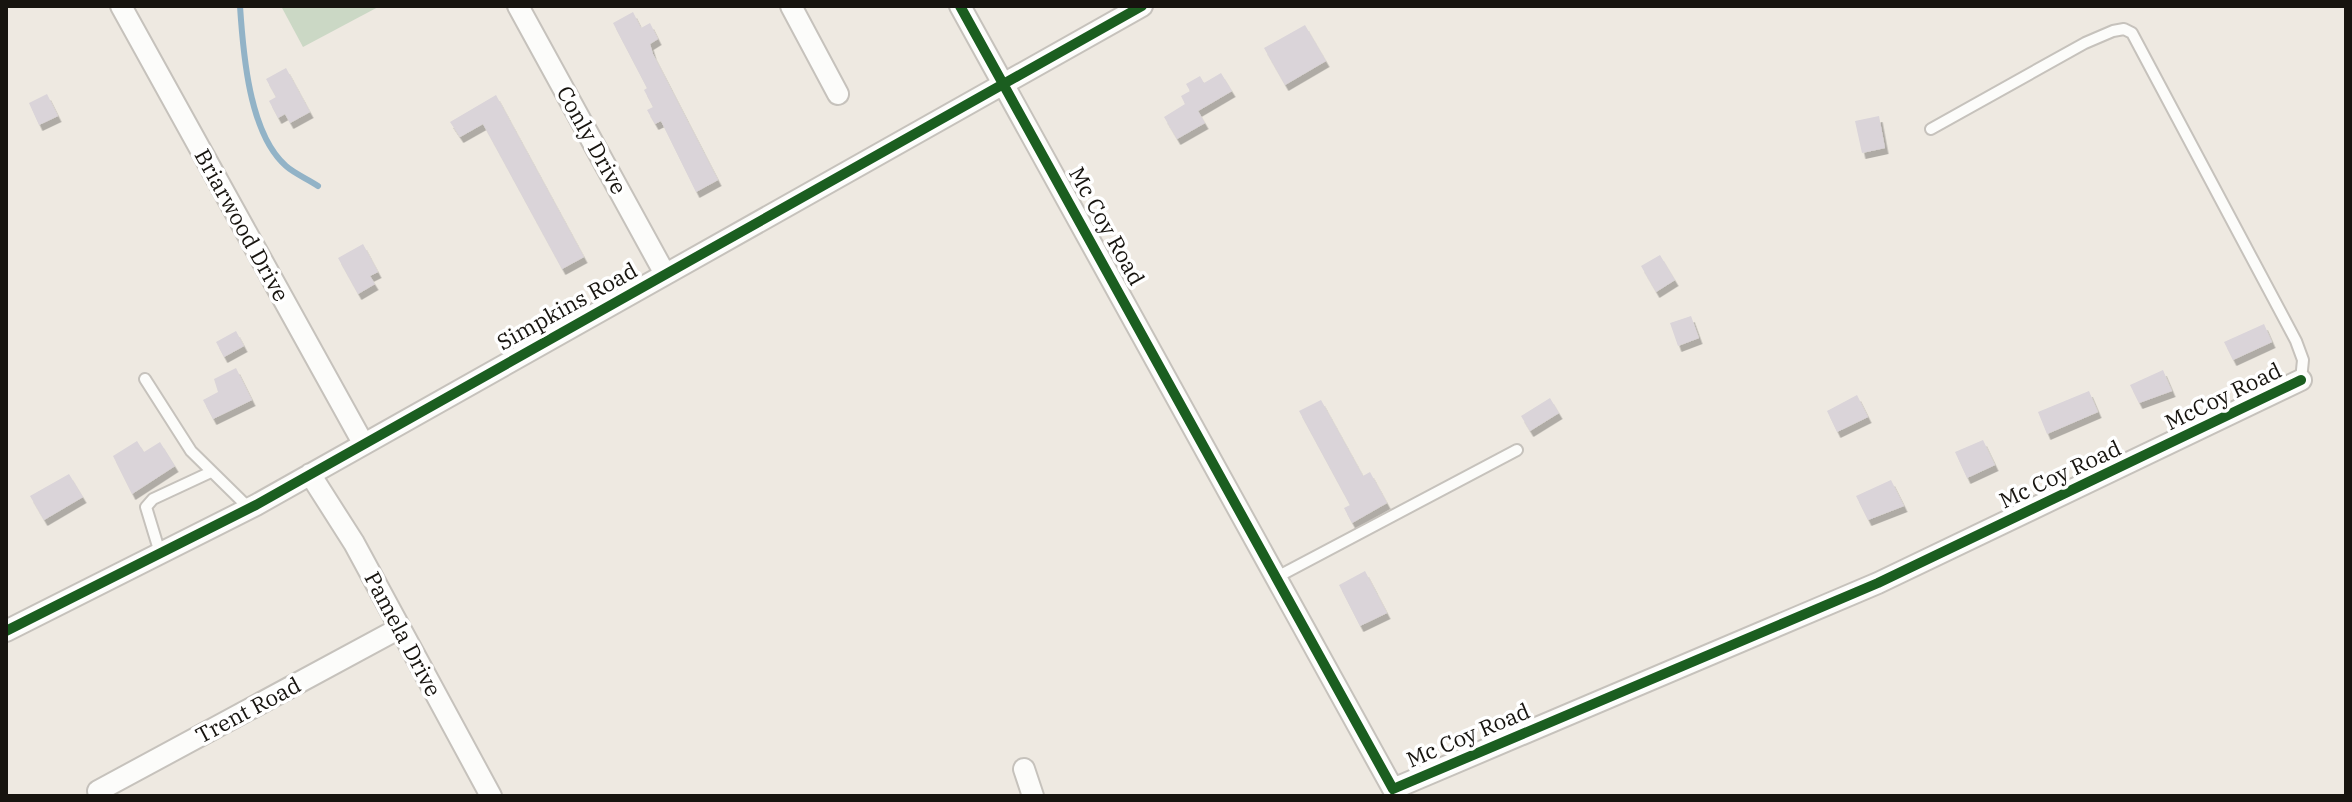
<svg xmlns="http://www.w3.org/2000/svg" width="2352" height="802" font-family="'IBM Plex Serif',serif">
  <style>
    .green { fill: #cbd8c5 }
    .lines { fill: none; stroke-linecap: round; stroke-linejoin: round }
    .stream { stroke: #92b3c7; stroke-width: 6 }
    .building { fill: #dad4d9; filter: url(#shadow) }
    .service-casing { stroke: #c6c2bc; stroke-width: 14 }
    .minor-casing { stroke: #c6c2bc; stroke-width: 24 }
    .service { stroke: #fcfcfa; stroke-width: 10 }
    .minor { stroke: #fcfcfa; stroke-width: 20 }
    .cycleway-casing { stroke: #fff; stroke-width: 15 }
    .cycleway { stroke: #1b5e20; stroke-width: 10 }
    .labels { text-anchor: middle; stroke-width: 7; stroke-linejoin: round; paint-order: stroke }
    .street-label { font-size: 22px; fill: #17140f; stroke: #fff }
  </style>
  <defs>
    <filter id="shadow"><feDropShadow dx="3.5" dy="6" stdDeviation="0" flood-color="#0004"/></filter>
  </defs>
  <rect width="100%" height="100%" fill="#eee9e1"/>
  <path class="green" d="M281,6h99l-77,41z"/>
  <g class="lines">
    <path class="stream" d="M240,6c3,46 9,128 46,160 9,8 22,13 32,20"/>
  </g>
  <path class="building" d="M633,12l8,16 9,-5 8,16 -8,5 3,10 65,126 -22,12 -35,-71 -6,3 -8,-14 6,-3 -9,-17 3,-2 -34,-65z
    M1305,25l21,36 -41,24 -21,-37z
    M286,68l24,44 -20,11 -5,-9 -7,4 -9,-17 7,-4 -10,-18z
    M1221,73l11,18 -34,20 7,12 -28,16 -13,-22 21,-13 -4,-8 9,-5 -4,-7 14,-8 4,7z
    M47,94l11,22 -19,9 -10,-22z
    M496,95l88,162 -22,12 -79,-145 -23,13 -10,-15z
    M1879,116l6,32 -23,5 -7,-32z
    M363,244l15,28 -8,4 5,8 -17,10 -20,-36z
    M1660,255l15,25 -19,12 -15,-26z
    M1691,316l8,22 -21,8 -8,-23z
    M2264,324l8,18 -39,18 -9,-18z
    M236,331l8,15 -20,11 -8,-15z
    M236,368l16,32 -39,19 -10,-19 15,-8 -4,-13z
    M2163,370l9,21 -33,12 -9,-18z
    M2089,391l9,21 -51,22 -9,-22z
    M1857,395l11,22 -31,15 -10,-21z
    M1550,398l9,15 -29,18 -9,-15z
    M1321,400l42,76 7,-4 17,31 -35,20 -8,-15 6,-3 -51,-94z
    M1983,440l12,25 -28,13 -12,-26z
    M137,441l7,11 16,-10 15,24 -43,28 -19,-38z
    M69,474l14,23 -39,23 -14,-24z
    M1891,480l13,26 -36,14 -12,-24z
    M1365,571l22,42 -27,13 -21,-41z"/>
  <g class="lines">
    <defs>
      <path id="service" d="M1931,129l154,-86 28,-12 11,-2 8,4 164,308 7,19 -2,20
        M145,379l46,72 58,57
        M160,553l-14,-46 7,-8 58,-27
        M1277,577l240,-127"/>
      <path id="minor" d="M121,6l242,437
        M518,6l147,268
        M791,6l47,88
        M960,6l433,783 485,-206 423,-203
        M310,474l44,69 137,253
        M6,631l250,-126 886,-499
        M1024,769l9,27
        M98,791l300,-162"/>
    </defs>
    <use href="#service" class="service-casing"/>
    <use href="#minor" class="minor-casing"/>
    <use href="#service" class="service"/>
    <use href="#minor" class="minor"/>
    <defs>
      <path id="cycleway" d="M960,6l433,783 485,-206 423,-203
        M6,631l250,-126 886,-499"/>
    </defs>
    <use href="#cycleway" class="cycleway-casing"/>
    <use href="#cycleway" class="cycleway"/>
  </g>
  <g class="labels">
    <g class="street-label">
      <text transform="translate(592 140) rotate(61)" y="8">Conly Drive</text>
      <text transform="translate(242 225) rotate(61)" y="8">Briarwood Drive</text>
      <text transform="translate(1107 226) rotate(61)" y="8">Mc Coy Road</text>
      <text transform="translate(567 306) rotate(-29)" y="8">Simpkins Road</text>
      <text transform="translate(2223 396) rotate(-26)" y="8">McCoy Road</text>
      <text transform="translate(2060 474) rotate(-25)" y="8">Mc Coy Road</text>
      <text transform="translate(403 634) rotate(62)" y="8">Pamela Drive</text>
      <text transform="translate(248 710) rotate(-28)" y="8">Trent Road</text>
      <text transform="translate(1468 735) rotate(-23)" y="8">Mc Coy Road</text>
    </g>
  </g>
  <rect width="2352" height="802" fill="none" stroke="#17140f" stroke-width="16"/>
</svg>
